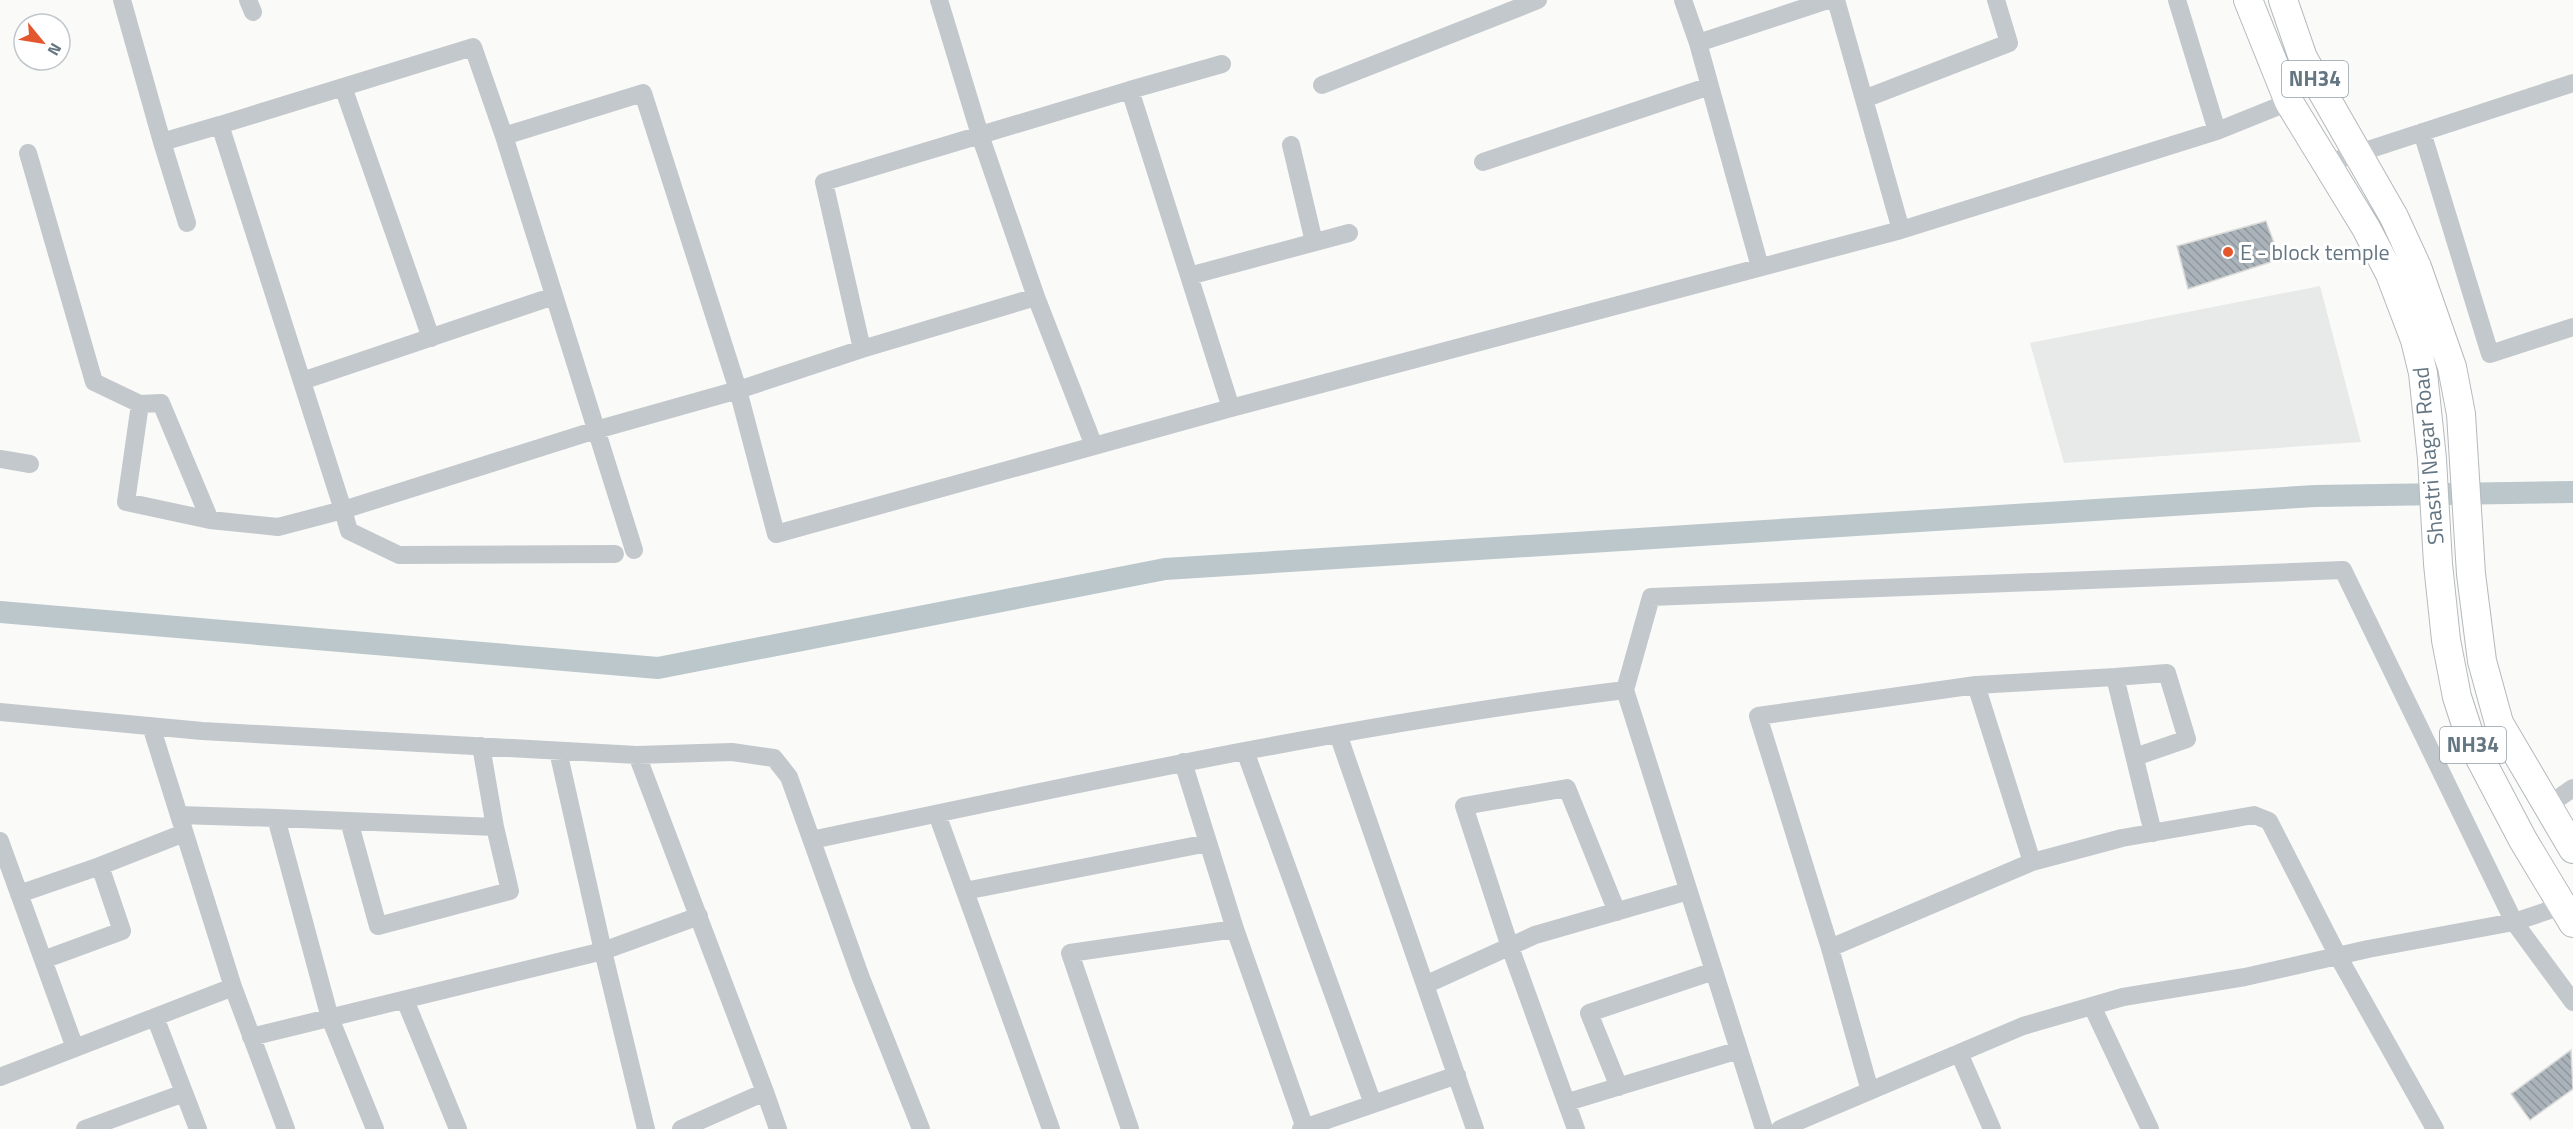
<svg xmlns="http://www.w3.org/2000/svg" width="2573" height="1129" font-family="'Titillium Web',sans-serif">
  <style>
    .built { fill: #e8e9e9 }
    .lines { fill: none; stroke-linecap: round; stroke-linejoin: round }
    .canal { stroke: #bbc7cb; stroke-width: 22 }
    .building { fill: url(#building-back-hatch); stroke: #dcdcda; stroke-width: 1.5 }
    .trunk-casing { stroke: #b4b9bd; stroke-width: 30 }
    .minor { stroke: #c3c8cc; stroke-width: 18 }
    .trunk { stroke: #fff; stroke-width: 28 }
    .poi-dot { fill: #e4572e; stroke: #fff; stroke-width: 2 }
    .labels { text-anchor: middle; stroke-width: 6; stroke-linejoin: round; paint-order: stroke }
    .shield { fill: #fff; stroke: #939fa8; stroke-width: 1.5 }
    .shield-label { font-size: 21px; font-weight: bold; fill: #657683 }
    .poi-label { font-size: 22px; fill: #657683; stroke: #fff; text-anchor: start }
    .street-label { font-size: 22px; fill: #657683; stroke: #fff }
  </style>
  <defs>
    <pattern id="building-back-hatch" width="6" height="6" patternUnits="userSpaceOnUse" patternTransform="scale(1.5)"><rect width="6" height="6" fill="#aab3b9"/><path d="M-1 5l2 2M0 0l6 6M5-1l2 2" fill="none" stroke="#8e969c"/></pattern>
  </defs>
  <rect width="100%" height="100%" fill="#fafaf8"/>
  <path class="built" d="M2320,286l41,156 -297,21 -34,-120z"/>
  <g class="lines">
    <path class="canal" d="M0,612l658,56 507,-99 1150,-73 258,-4"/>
  </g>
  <path class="building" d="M2266,221l14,38 -92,30 -11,-43z
    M2571,1050l2,39 -43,31 -19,-26z"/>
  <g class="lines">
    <defs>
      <path id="trunk" d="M2248,0l41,102 77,126 24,46 25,66 8,33 9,86 6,105 8,76 11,57 15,46 51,97 50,83
        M2283,0l20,58 91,159 23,50 35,100 9,47 10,160 11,87 17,62 74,126"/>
    </defs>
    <use href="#trunk" class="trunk-casing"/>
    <path class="minor" d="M122,0l40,142 58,-17
      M248,0l5,12
      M939,0l41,135 56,162
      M1683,0l15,43
      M1836,0l65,230
      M2177,0l40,131
      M1222,64l-92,26 101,318
      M1322,85l216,-85
      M343,87l88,251
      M1864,99l145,-56 -13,-43
      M2422,132l68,222 83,-27
      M162,142l25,81
      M1291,145l23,97
      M28,153l66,229 46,22
      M1483,162l227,-76
      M2328,163l245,-80
      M1760,267l-62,-224 130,-43
      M1189,276l160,-43
      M862,349l-124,41 38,144 455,-126 670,-178 316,-99 72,-29
      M302,381l252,-85
      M1094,446l-58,-149 -174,52 -38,-167 306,-92
      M0,459l30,5
      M210,520l-49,-117 -21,1 -14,98 84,18 68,7 65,-17 -123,-385 253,-78 31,89
      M615,554l-216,1 -50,-24 -6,-21 253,-80 142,-40 -95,-297 -139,43c43,138 86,276 130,414
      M2115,677l52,-4 20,66 -52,18
      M1976,685l139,-8 38,156
      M1625,690l26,-93 692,-27 171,352 59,80
      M0,712l202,19 435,24 95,-3 42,6 15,19 72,201 60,151
      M151,726l82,261 53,142
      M1338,734l137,395
      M481,746l14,81
      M1245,751l128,353
      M637,755l128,337
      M1183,762l52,167
      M2547,806l26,-18
      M937,814l114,315
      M179,815l97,3 54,200 45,111
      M276,818l219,9 15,64 -132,35 -29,-105
      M812,840c269,-57 539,-116 813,-150l139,439
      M0,841l75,207
      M100,866l84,-33
      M965,891l243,-48
      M19,894l81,-28 22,65 -79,29
      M1830,948l202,-86 90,-24 132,-23 15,6 69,135 97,173
      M1425,985l110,-50 153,-44
      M405,1000l53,129
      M2092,1006l58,123
      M155,1017l43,112
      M251,1037l352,-86 -45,-200
      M1959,1053l33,76
      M0,1077l233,-90
      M1619,1087l-30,-74 125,-42
      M1870,1091l-40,-143 -72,-232 218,-31 56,177
      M1568,1102l171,-52
      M85,1129l99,-36
      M646,1129l-43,-178 96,-35
      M681,1129l84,-37 13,37
      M1130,1129l-60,-176 165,-24 70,199
      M1301,1129l156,-54
      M1576,1129l-66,-182 -46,-141 103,-18 50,124
      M1780,1129l243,-103 100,-29 122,-20 123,-28 146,-27 48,-16"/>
    <use href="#trunk" class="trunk"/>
  </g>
  <circle class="poi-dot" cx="2228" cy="252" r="6"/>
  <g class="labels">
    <g class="shield">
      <rect x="2282" y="61" width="66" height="36" rx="4.5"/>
      <rect x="2440" y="727" width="66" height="36" rx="4.5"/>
    </g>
    <g class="shield-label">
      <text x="2315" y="86">NH34</text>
      <text x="2473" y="752">NH34</text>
    </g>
    <g class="poi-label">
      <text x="2240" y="260">E - block temple</text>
    </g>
    <g class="street-label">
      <text transform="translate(2428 456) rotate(-95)" y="8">Shastri Nagar Road</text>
    </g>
  </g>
  <g transform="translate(42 42) rotate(120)"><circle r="28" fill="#ffffff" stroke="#c1c8cd" stroke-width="1.5"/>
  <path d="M0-4.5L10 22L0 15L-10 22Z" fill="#e4572e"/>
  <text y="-9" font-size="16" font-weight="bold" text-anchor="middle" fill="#657683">N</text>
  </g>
</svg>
